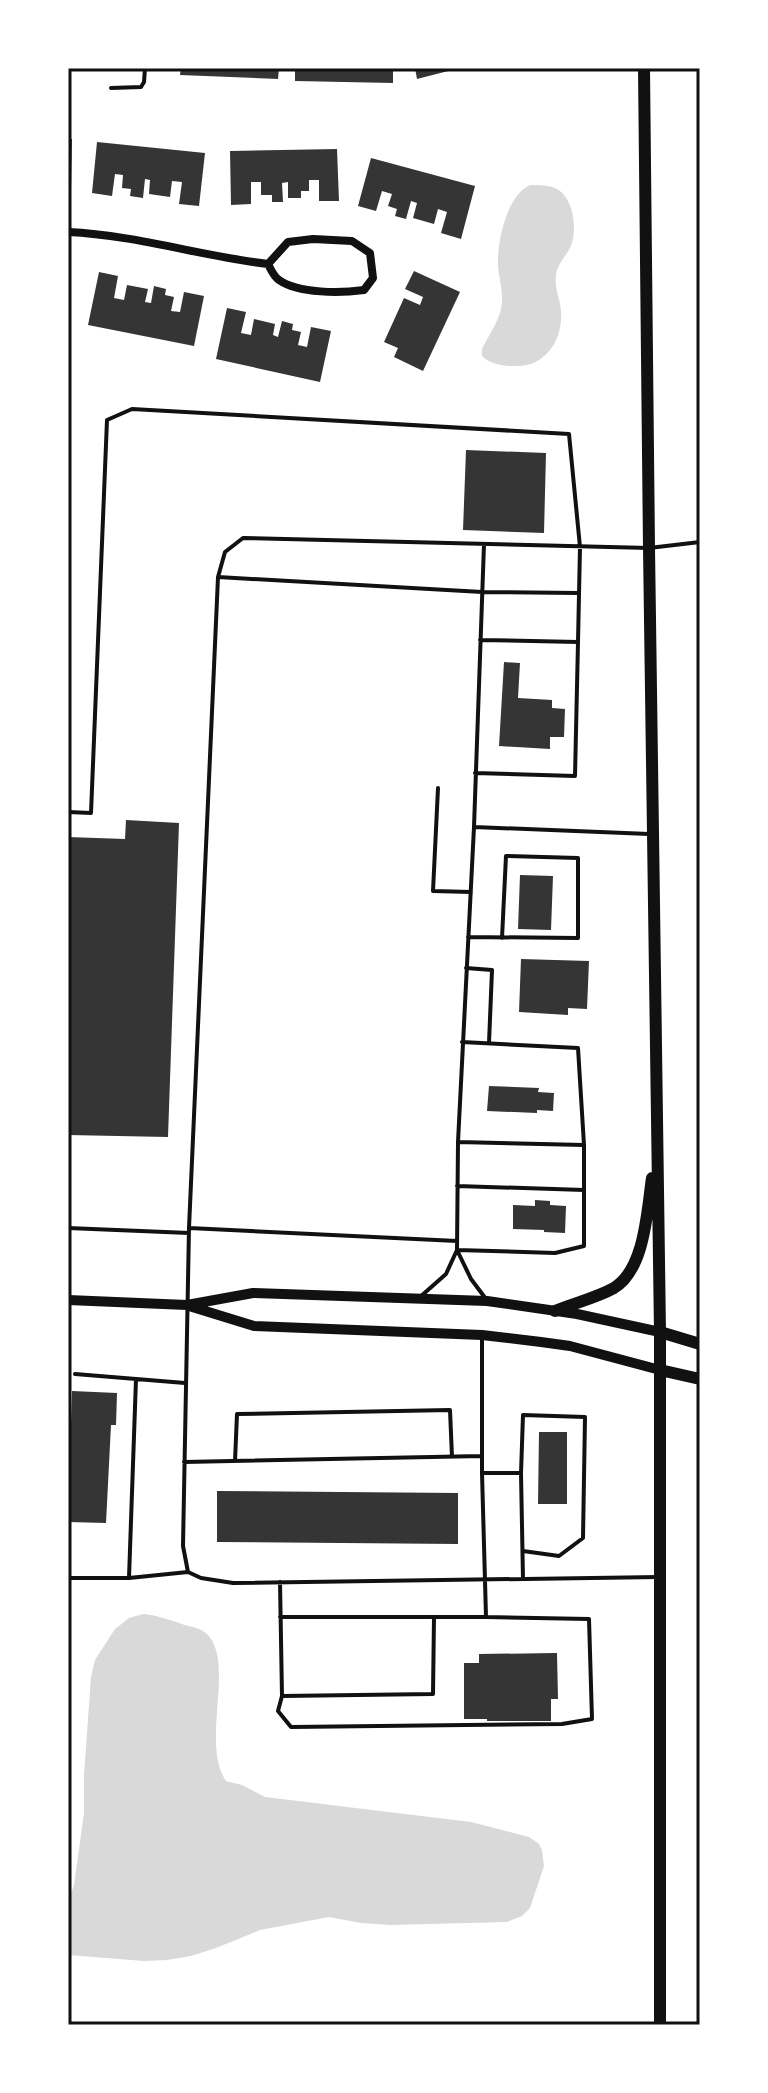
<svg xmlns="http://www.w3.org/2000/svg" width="768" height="2093" font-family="Overpass,sans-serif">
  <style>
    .water { fill: #d9d9d9 }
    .building { fill: #353535 }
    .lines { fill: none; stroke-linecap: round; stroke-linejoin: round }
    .service { stroke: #111; stroke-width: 4 }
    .minor { stroke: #111; stroke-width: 8 }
    .tertiary { stroke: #111; stroke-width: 10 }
    .secondary { stroke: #111; stroke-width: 12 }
    .primary { stroke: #111; stroke-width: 12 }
    .neatline { fill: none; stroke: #111; stroke-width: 3 }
  </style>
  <rect width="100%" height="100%" fill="#fff"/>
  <path class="water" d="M530,185c8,0 17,0 25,3 18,8 22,38 17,55 -4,12 -15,20 -16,33 -2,13 5,24 5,36 2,28 -16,55 -45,54 -12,0 -25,-1 -34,-10v-7c7,-15 19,-30 20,-47 1,-15 -5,-29 -4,-44 1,-23 10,-63 32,-73z
    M143,1614c13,1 24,5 36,9 7,3 18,4 24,8 36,24 -4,111 23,150l16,4 23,12 206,25 58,15 10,7 3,6 2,16 -14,42 -8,8 -15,6 -117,3 -29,-2 -32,-6 -69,13 -44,18 -25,8 -24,4 -23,1 -76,-6v-54l6,-16 10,-72v-38l7,-98 4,-17 20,-31 14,-11z"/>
  <path class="building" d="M181,68h98l-1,11 -98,-4z
    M295,68h98v15l-98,-2z
    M415,68h41v1l-39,10z
    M68,139h4l-1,51h-3z
    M97,142l108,11 -6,53 -20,-2 3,-22 -10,-1 -2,16 -21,-3 1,-14 -5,-1 -2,19 -13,-2 1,-7 -9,-1 1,-13 -8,-1 -3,22 -20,-3z
    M337,149l2,52h-20v-21h-10v11h-8v7h-13v-16l-6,1 1,19h-11v-7h-11v-13h-10v22l-20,1 -1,-54z
    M371,158l104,28 -14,53 -20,-6 6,-21 -9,-3 -4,15 -21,-6 4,-15 -6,-2 -5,18 -11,-3 2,-7 -9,-3 4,-12 -10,-3 -6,20 -18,-5z
    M414,271l46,21 -37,79 -29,-14 4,-9 -14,-6 20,-44 16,7 3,-8 -18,-8z
    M99,272l19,4 -4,22 10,2 3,-15 21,4 -3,13 6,1 3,-17 12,3 -1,6 9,2 -3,14 9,1 4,-20 20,4 -10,50 -106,-21z
    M227,308l19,4 -5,21 10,2 3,-16 21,5 -2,11 5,2 4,-16 11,3 -1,6 9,2 -3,13 9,2 4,-20 20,4 -11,51 -104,-23z
    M466,450l80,3 -2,80 -81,-3z
    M504,662l16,1 -2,35 34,2v8l13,1 -1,28h-14v12l-51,-3z
    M126,820l53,3 -11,314 -100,-2v-298l57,2z
    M520,875l33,1 -2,54 -33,-1z
    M521,959l68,2 -2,48 -19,-1v7l-49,-3z
    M489,1086l50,2 -1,4 16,1 -1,18 -16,-1v3l-50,-2z
    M535,1200l15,1v4l16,1 -1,27 -21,-1v-2l-31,-1v-24l22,1z
    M72,1391l45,2 -1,32h-5l-5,98 -38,-1z
    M539,1432h28v72h-29z
    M217,1491l241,2v51l-241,-2z
    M557,1653l1,46h-7v22h-64v-2h-23v-56h15v-9z"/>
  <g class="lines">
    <path class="service" d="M111,88l30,-1 3,-5 1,-14
      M218,577l264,15 96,1
      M475,773l100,3 3,-134
      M438,788l-5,103 38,1
      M68,812l23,1 16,-393 25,-11 437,25 11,113 -2,95 -98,-2
      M474,827l10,-283
      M468,937l110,1v-80l-72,-2 -4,82
      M466,968l26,2 -3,73
      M458,1142l126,3
      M457,1186l127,4
      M68,1228l121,5
      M189,1228l268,13
      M457,1250l98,3 29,-7v-101l-6,-97 -116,-6
      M457,1250l14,29 15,20
      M420,1297l26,-23 11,-24 1,-108 16,-315 175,7
      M75,1374l110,9
      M235,1461l2,-47 213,-4 2,47
      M184,1462l298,-6
      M482,1473h39
      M523,1551l36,5 24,-18 2,-121 -62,-2 -2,58 2,106
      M659,1577l-426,6 -32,-5 -13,-6 -5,-26 6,-318 29,-651 7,-25 18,-14 406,10 51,-6
      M68,1578h61l59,-6
      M129,1578l7,-199
      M280,1582l2,114 -4,15 13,16 271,-3 30,-5 -3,-100 -103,-2 -4,-144v-138
      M280,1617h205
      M282,1696l151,-2 1,-77"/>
    <path class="minor" d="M68,232c67,3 133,24 200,32
      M313,239l39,2 18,12 3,25 -9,12c-23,3 -65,4 -85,-10 -5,-3 -8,-10 -11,-16l20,-22z"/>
    <path class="tertiary" d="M68,1300l119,5 66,-12 234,8 90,13 83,18
      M189,1306l65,20 228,9 59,7 29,4 90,24"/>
    <path class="secondary" d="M660,1332l40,12
      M660,1370l40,9"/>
    <path class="primary" d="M644,68l5,480 11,784v693
      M555,1311c19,-8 41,-13 59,-23 31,-19 33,-77 38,-110"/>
  </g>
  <rect width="768" height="2093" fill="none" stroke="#ffffff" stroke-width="140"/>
  <rect x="70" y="70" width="628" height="1953" class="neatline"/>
</svg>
